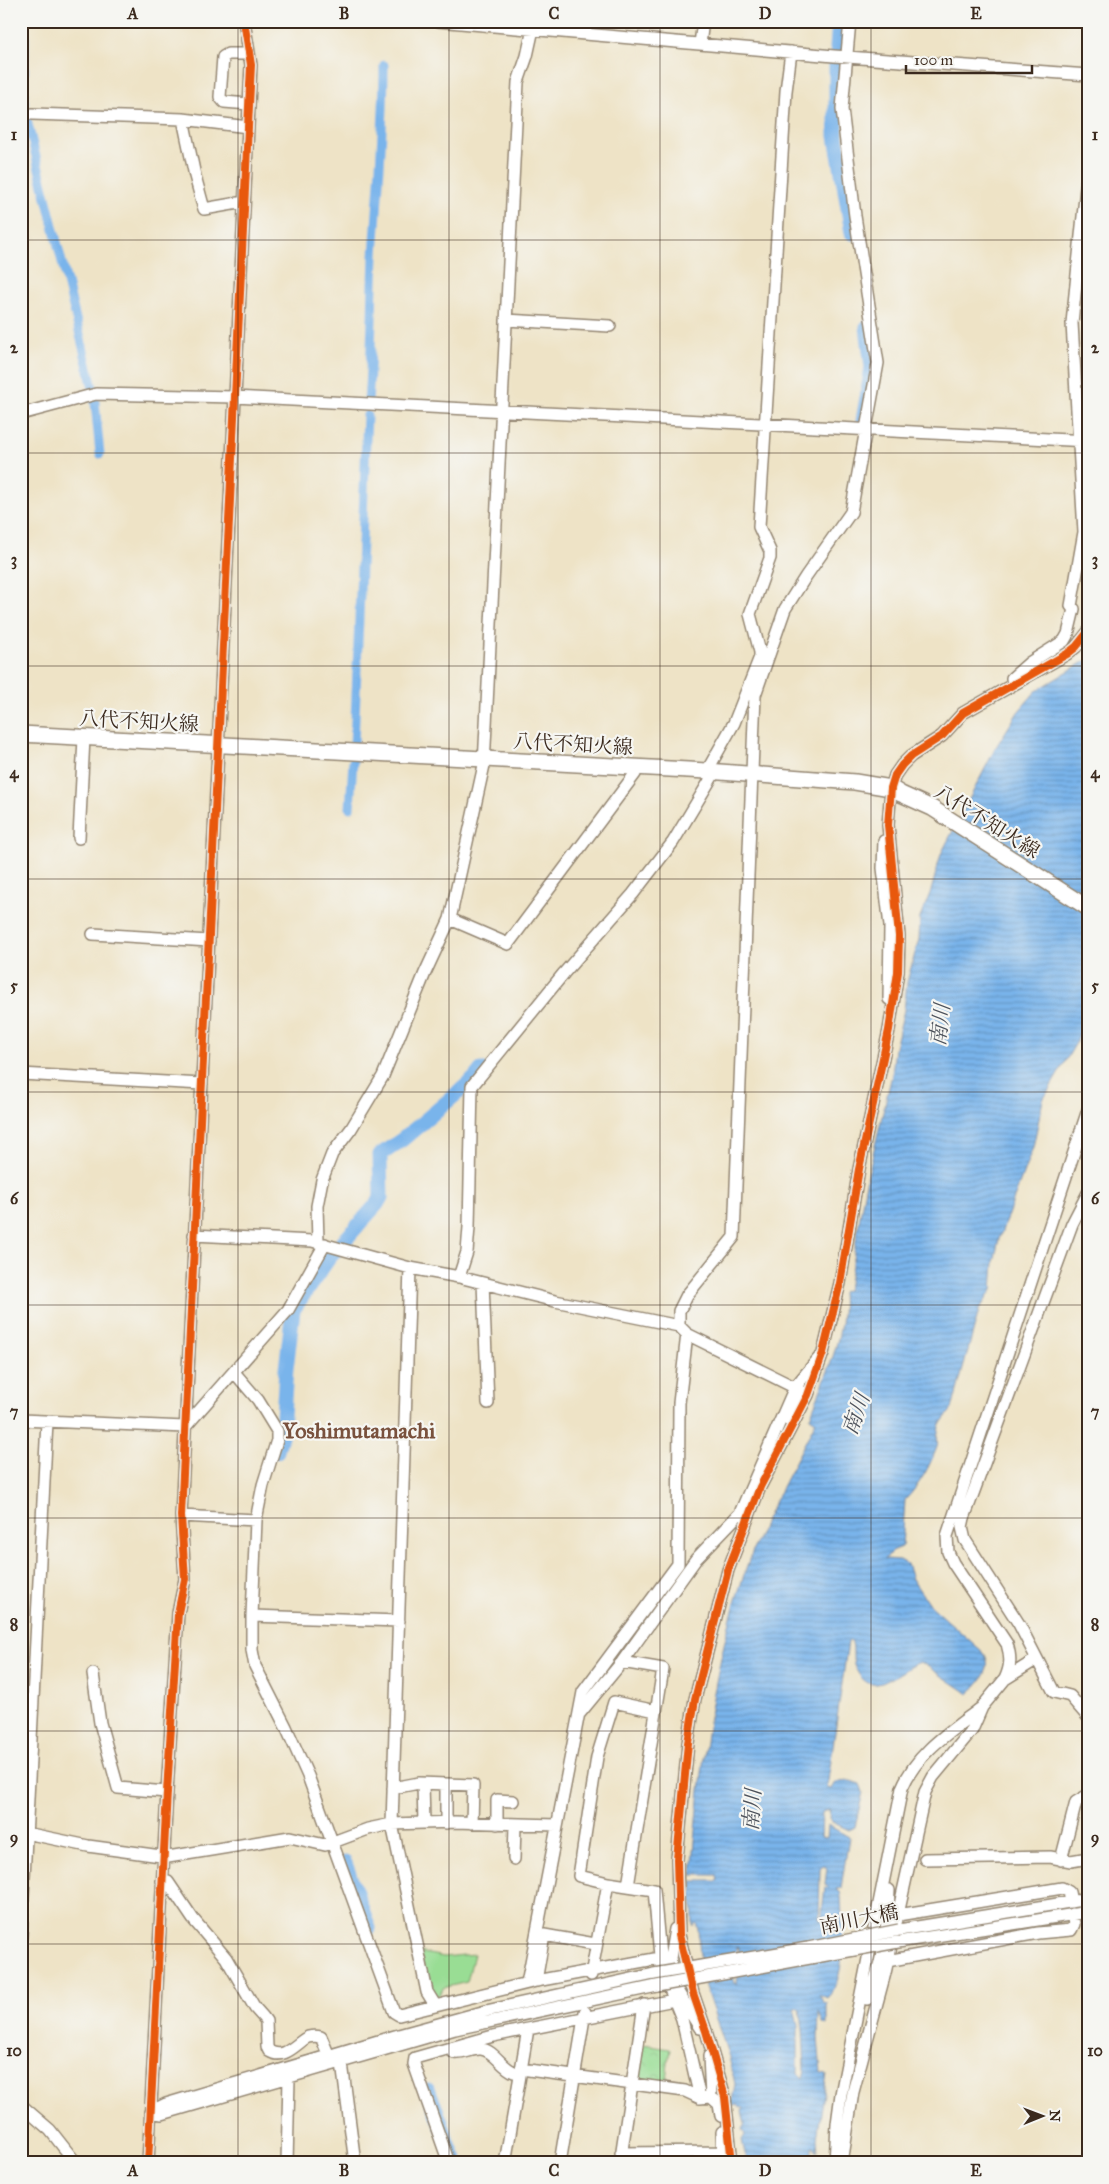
<svg xmlns="http://www.w3.org/2000/svg" width="1109" height="2184" font-family="'IM FELL Great Primer','Noto Serif JP',serif">
  <style>
    .green { fill: #99dd94; stroke: #6a8459 }
    .park { fill: url(#park-crowns); stroke: #6a8459 }
    .water { fill: url(#water-rules); stroke: #5a6f84; fill-rule: evenodd }
    .lines { fill: none; stroke-linecap: round; stroke-linejoin: round }
    .canal { stroke: #79b4eb; stroke-width: 9 }
    .river { stroke: #79b4eb; stroke-width: 15 }
    .minor-casing { stroke: #948672; stroke-width: 14 }
    .major-casing { stroke: #948672; stroke-width: 18 }
    .minor { stroke: #fff; stroke-width: 11 }
    .major { stroke: #fff; stroke-width: 15 }
    .minor-bridge-casing { stroke: #948672; stroke-width: 14; stroke-linecap: butt }
    .minor-bridge { stroke: #fff; stroke-width: 11 }
    .cycleway-casing { stroke: #f6f6f2; stroke-width: 11 }
    .cycleway { stroke: #e8590c; stroke-width: 8 }
    .grid { fill: none; stroke: #3b2a1e; stroke-width: 1; stroke-opacity: 0.55 }
    .labels { text-anchor: middle; stroke-width: 4.5; stroke-linejoin: round; paint-order: stroke }
    .street-label { font-size: 20px; fill: #3b2a1e; stroke: #f6f6f2 }
    .water-label { font-size: 21px; font-style: italic; fill: #4e535c; stroke: #f6f6f2 }
    .quarter-label { font-size: 22px; font-weight: bold; fill: #79513d; stroke: #f6f6f2 }
    .neatline { fill: none; stroke: #3b2a1e; stroke-width: 2 }
    .grid-label { font-size: 16px; text-anchor: middle; font-weight: bold; fill: #3b2a1e }
  </style>
  <defs>
    <pattern id="park-crowns" width="20" height="18" patternUnits="userSpaceOnUse" patternTransform="scale(1.25)"><rect width="20" height="18" fill="#99dd94"/><path d="M2 6a3 3 0 1 1 6 0M12 15a3 3 0 1 1 6 0" fill="none" stroke="#85be7f"/></pattern>
    <pattern id="water-rules" width="6" height="5" patternUnits="userSpaceOnUse" patternTransform="scale(1.25)"><rect width="6" height="5" fill="#79b4eb"/><path d="M0 2.5h6" fill="none" stroke="#6493be"/></pattern>
  </defs>
  <rect width="100%" height="100%" fill="#f6f6f2"/>
  <filter id="ink" filterUnits="userSpaceOnUse"><feTurbulence type="fractalNoise" baseFrequency=".02" numOctaves="2"/><feDisplacementMap in="SourceGraphic" scale="10" xChannelSelector="R" yChannelSelector="G"/><feConvolveMatrix kernelMatrix="1 2 1 2 8 2 1 2 1" color-interpolation-filters="sRGB"/></filter>
  <filter id="wash" filterUnits="userSpaceOnUse"><feTurbulence type="fractalNoise" baseFrequency=".0096" numOctaves="4" result="noise"/><feDisplacementMap in="SourceGraphic" scale="20" xChannelSelector="R" yChannelSelector="G"/><feGaussianBlur stdDeviation="1.12" result="paint"/><feColorMatrix in="noise" values="0 0 0 0 0 0 0 0 0 0 0 0 0 0 0 0 0 1.4 0 .05"/><feComposite in="paint" operator="in"/></filter>
  <g filter="url(#wash)">
    <rect width="100%" height="100%" fill="#eee3c6"/>
    <path class="green" d="M419,1952l25,5 30,-3 -7,28 -24,6 -6,10 -6,-9z"/>
    <path class="park" d="M643,2044l27,4 -5,39 -28,-5z"/>
    <path class="water" d="M1088,659v346l-11,36 -34,59 -10,47 -34,92 -5,23 -2,28 -13,20 -27,99c-5,7 -13,14 -14,23 -1,5 0,10 -1,15 -7,19 -18,39 -32,53l-3,47 -10,4 -7,8 15,1 7,4 5,15 17,25 55,49c10,17 -5,29 -15,41l-48,-32c-21,5 -49,44 -66,5 -4,-9 0,-19 -4,-27l-3,2 -21,146 5,1 4,-7 15,-1 9,3 3,8 -8,35 -6,3 -17,-8 -3,-4 1,-8 -8,2 -1,25 6,1 1,-13 21,12 -8,51 -5,1 4,3 1,5c1,27 7,81 -14,101l-8,-4 4,8 4,1v22l-4,-2 -4,-12 -1,27 3,35 6,1 -10,64 1,14 -5,-7 -1,18h-65l-5,-23 3,-5 -3,-6 3,-5 -3,-13 2,-3 -7,-3 -6,2 4,-23 -6,-27 -25,-73 4,-3v-9l-7,-3 -3,-39 -2,-7 -3,3 -1,-45h26l-1,-6h-25c9,-107 20,-215 58,-317 18,-48 43,-91 66,-137l-6,-4c15,-40 36,-81 32,-125l6,-3 17,-102 27,-112 3,-27 9,-38 3,-28 12,-43 1,-21 11,-27 10,-37 55,-107 22,-35 18,-21zM824,1866l3,2 -2,16 4,4 -4,-1 -4,34 -2,-2 1,-51zM736,1947l3,1 -2,36 -3,-2v-4h-2l1,-23 3,-1zM794,2008h6l3,21 2,41 -2,8 -5,-5v-48z"/>
    <g class="lines">
      <path class="canal" d="M25,31l-1,77 70,284 6,62
        M368,401c4,-49 4,-97 6,-145 4,-64 10,-127 10,-191
        M354,745l13,-330
        M350,808l3,-47"/>
      <path class="river" d="M837,48l2,-27
        M836,58v78l16,97
        M863,421l9,-54 -5,-40
        M277,1451l5,-19 4,-63 7,-59 36,-52 48,-54 4,-7 -1,-42 23,-16 71,-60 7,-9
        M345,1863l24,65
        M429,2091l27,72"/>
    </g>
  </g>
  <g filter="url(#ink)">
    <g class="lines">
      <defs>
        <path id="minor" d="M438,21l396,35 254,19
          M700,44l3,-23
          M249,104l-25,-2 -4,-5 3,-40 5,-3h21
          M32,114l151,5 65,8
          M183,119l12,57 9,33 40,-7
          M506,320l104,6
          M21,414l75,-20 139,3 853,44
          M1013,684l-1,-6 17,-15 35,-22 4,-7 6,-25 -3,-3 13,-74 -12,-209 16,-155
          M707,771l27,-48 26,-66v-5l-10,-38 20,-56v-7l-11,-24 27,-436 5,-39
          M79,838l5,-100
          M884,841l-1,27 7,58 -1,73
          M450,919l58,25 127,-170 2,-6
          M93,934l116,7
          M21,1074l181,10
          M194,1235l118,6 98,27 49,9 96,24 124,25 8,8 113,56 -11,31
          M318,1242l-1,-36 5,-26 10,-26 19,-25 32,-53 42,-103 25,-54 34,-154 34,-683 9,-26 6,-27
          M410,1268l-18,556 35,168 8,13
          M459,1277l8,-25 2,-25 3,-141 92,-113 69,-79 40,-52 42,-70
          M483,1283l5,120
          M679,1326v-15l8,-16 47,-58 21,-542 30,-86 21,-33 45,-64 27,-149 -23,-147 -13,-107 8,-88
          M234,1372l24,28 19,31v9l-14,45 -7,35 -4,96v34l3,16 31,61 22,49 86,236 5,3 137,-34 124,-23
          M21,1420l164,7 103,-117 37,-66
          M181,1516l75,4
          M252,1616l147,5
          M1037,1659l-18,-35 -54,-84 -3,-13 2,-9 108,-294 16,-31
          M622,1662l41,7 -35,217
          M93,1674l7,49 18,65 49,4
          M1005,1679c6,-13 6,-22 2,-35l-54,-81 -5,-11 -1,-16 141,-426
          M656,1711l-42,-9 -17,55 -18,119 29,7 46,7 7,77 21,52 18,79
          M580,1713l42,-51 74,-103 44,-46 55,-126 24,-29
          M423,1784l1,39
          M446,1784v39
          M393,1788l26,-5 54,2 -1,38
          M497,1824v-24l16,1
          M21,1832l67,14 80,11 122,-20 35,8 43,-16 24,-5 63,-2 102,3
          M514,1859l1,-35
          M925,1859l125,-2 21,4 17,-3
          M1061,1860l15,-58 12,-7
          M162,1881l6,1 25,37 33,39 29,50 8,9 3,4 1,26 2,4c16,10 28,-9 39,-14 4,-1 9,-1 13,0l8,19 13,7 13,100
          M898,1915l164,-27 7,4 2,10
          M675,1929l-5,29 6,31 24,39
          M899,1930l189,-31
          M21,1937l26,-515
          M898,1942l190,-30
          M887,1961l151,-28 33,-3 3,-6 -2,-10
          M591,1975l17,-92
          M536,1981l8,-46 51,9
          M527,1983l56,-291 95,-128 1,-161 8,-69
          M867,1999c16,-32 21,-74 22,-109
          M452,2048l2,5c9,2 18,-5 27,-4 13,1 21,19 33,23
          M709,2056l2,41
          M521,2069l164,22 15,7 11,-1 8,7 2,12
          M21,2105l29,25 26,33
          M150,2112l12,2 293,-85 202,-43
          M150,2112l16,-8 229,-68 91,-25 168,-37
          M722,2132l1,31
          M621,2153l102,-1
          M148,2163l19,-371 11,-179 7,-34 -4,-63 70,-1451 -7,-44
          M287,2163l2,-85
          M449,2163l-35,-99 1,-6 78,-22 181,-36 5,-3
          M505,2163l23,-134
          M560,2163l25,-151
          M620,2163l24,-158
          M732,2163l-7,-66 -19,-66 -13,-38 -14,-58 -2,-76 11,-116 7,-44 33,-129 32,-83 48,-92 15,-42 17,-70 19,-114 30,-139 9,-58 1,-36 -11,-111 3,-37 4,-13 7,-10 9,-9 31,-20 21,-23 104,-59 9,-7 12,-15
          M835,2163l2,-39 4,-30 61,-306c15,-36 49,-57 79,-80
          M842,2163l11,-71 32,-119 40,-181 8,-15 39,-47 10,-23 23,-28 32,-20 17,33 16,4 18,21"/>
        <path id="major" d="M21,734l686,37 148,11 36,6 10,6 31,14 156,100"/>
      </defs>
      <use href="#minor" class="minor-casing"/>
      <use href="#major" class="major-casing"/>
      <use href="#minor" class="minor"/>
      <use href="#major" class="major"/>
      <defs>
        <path id="minor-bridge" d="M654,1974l154,-26 91,-18
          M657,1986l241,-44"/>
      </defs>
      <use href="#minor-bridge" class="minor-bridge-casing"/>
      <use href="#minor-bridge" class="minor-bridge"/>
      <defs>
        <path id="cycleway" d="M148,2163l19,-371 11,-179 7,-34 -4,-63 70,-1451 -7,-44
          M732,2163l-7,-66 -19,-66 -13,-38 -14,-58 -2,-76 11,-116 7,-44 33,-129 32,-83 48,-92 15,-42 17,-70 19,-114 30,-139 9,-58 1,-36 -11,-111 3,-37 4,-13 7,-10 9,-9 31,-20 21,-23 104,-59 9,-7 12,-15"/>
      </defs>
      <use href="#cycleway" class="cycleway-casing"/>
      <use href="#cycleway" class="cycleway"/>
    </g>
  </g>
  <path class="grid" d="M238,21v2142M449,21v2142M660,21v2142M871,21v2142M21,240h1067M21,453h1067M21,666h1067M21,879h1067M21,1092h1067M21,1305h1067M21,1518h1067M21,1731h1067M21,1944h1067"/>
  <g class="labels">
    <g class="street-label">
      <text transform="translate(139 721) rotate(3)" y="7">八代不知火線</text>
      <text transform="translate(573 744) rotate(3)" y="7">八代不知火線</text>
      <text transform="translate(987 821) rotate(32)" y="7">八代不知火線</text>
      <text transform="translate(859 1919) rotate(-11)" y="7">南川大橋</text>
    </g>
    <g class="water-label">
      <text transform="translate(940 1025) rotate(-83)" y="7">南川</text>
      <text transform="translate(856 1414) rotate(-70)" y="7">南川</text>
      <text transform="translate(752 1810) rotate(-86)" y="7">南川</text>
    </g>
    <g class="quarter-label">
      <text x="359" y="1438">Yoshimutamachi</text>
    </g>
  </g>
  <rect width="1109" height="2184" fill="none" stroke="#f6f6f2" stroke-width="55"/>
  <g transform="translate(1042 2116) rotate(89)" stroke="#f6f6f2" stroke-width="4" paint-order="stroke">
  <path d="M0-4L9 19L0 12L-9 19Z" fill="#3b2a1e"/>
  <text y="-8" font-size="14" font-weight="bold" text-anchor="middle" fill="#3b2a1e">N</text>
  </g>
  <path d="M906 65v8h126v-8" fill="none" stroke="#3b2a1e" stroke-width="2.5"/>
  <text x="914" y="65" font-size="15" fill="#3b2a1e" stroke="#f6f6f2" stroke-width="4" paint-order="stroke">100 m</text>
  <rect x="28" y="28" width="1054" height="2128" class="neatline"/>
  <g class="grid-label">
    <text x="133" y="19">A</text>
    <text x="344" y="19">B</text>
    <text x="554" y="19">C</text>
    <text x="765" y="19">D</text>
    <text x="976" y="19">E</text>
    <text x="14" y="140">1</text>
    <text x="1095" y="140">1</text>
    <text x="14" y="353">2</text>
    <text x="1095" y="353">2</text>
    <text x="14" y="565">3</text>
    <text x="1095" y="565">3</text>
    <text x="14" y="778">4</text>
    <text x="1095" y="778">4</text>
    <text x="14" y="991">5</text>
    <text x="1095" y="991">5</text>
    <text x="14" y="1204">6</text>
    <text x="1095" y="1204">6</text>
    <text x="14" y="1417">7</text>
    <text x="1095" y="1417">7</text>
    <text x="14" y="1630">8</text>
    <text x="1095" y="1630">8</text>
    <text x="14" y="1843">9</text>
    <text x="1095" y="1843">9</text>
    <text x="14" y="2056">10</text>
    <text x="1095" y="2056">10</text>
    <text x="133" y="2176">A</text>
    <text x="344" y="2176">B</text>
    <text x="554" y="2176">C</text>
    <text x="765" y="2176">D</text>
    <text x="976" y="2176">E</text>
  </g>
</svg>
